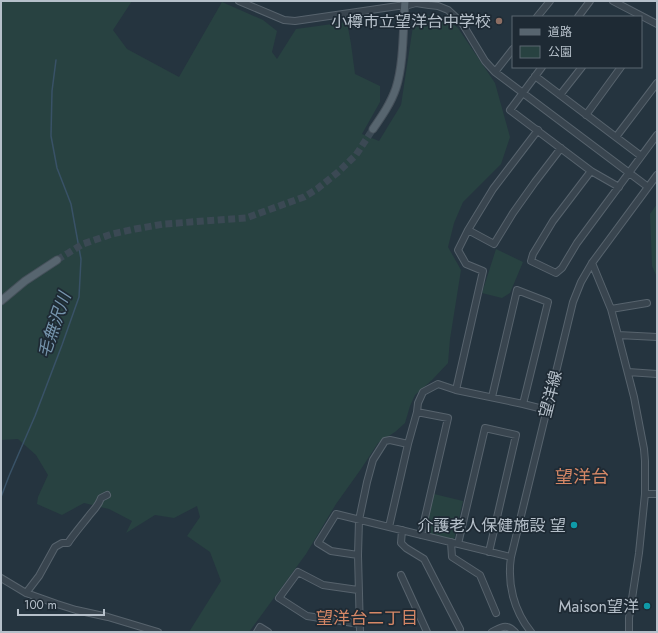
<svg xmlns="http://www.w3.org/2000/svg" width="658" height="633" font-family="Jost,'Noto Sans JP',sans-serif">
  <style>
    .green { fill: #284241 }
    .lines { fill: none; stroke-linecap: round; stroke-linejoin: round }
    .stream { stroke: #395267; stroke-width: 1.5 }
    .major-tunnel { stroke: #3b4954; stroke-width: 7; stroke-dasharray: 7 3.5; stroke-linecap: butt }
    .minor-casing { stroke: #57636d; stroke-width: 8 }
    .major-casing { stroke: #46515b; stroke-width: 9 }
    .minor { stroke: #39454f; stroke-width: 6 }
    .major { stroke: #57656f; stroke-width: 7 }
    .education-dot { fill: #8d6e63; stroke: #1e2a34; stroke-width: 1.5 }
    .culture-dot { fill: #0f9aa8; stroke: #1e2a34; stroke-width: 1.5 }
    .labels { text-anchor: middle; stroke-width: 3.5; stroke-linejoin: round; paint-order: stroke }
    .poi-label { font-size: 16px; fill: #b6c0ca; stroke: #1e2a34; text-anchor: end }
    .street-label { font-size: 16px; fill: #b6c0ca; stroke: #1e2a34 }
    .water-label { font-size: 17px; font-style: italic; fill: #7695ad; stroke: #1e2a34 }
    .neighbourhood-label { font-size: 17px; fill: #d58766; stroke: #1e2a34 }
    .quarter-label { font-size: 18px; fill: #d58766; stroke: #1e2a34 }
  </style>
  <rect width="100%" height="100%" fill="#25343f"/>
  <path class="green" d="M1,1h131l-19,29 14,19 52,28 43,-75 41,18 14,11 -5,21 5,7 19,-30 51,-7 4,22 4,30 25,12v16l-18,32 17,7 22,-36 12,-79 10,-12 24,5 11,9 37,55 15,54 -9,27 -38,38 -9,21 -6,24 13,23 -11,69 -2,24 -16,17 -17,15 -5,11 -5,17 -10,9 -17,11 -17,26 -25,35 -30,50 -57,78h-60l32,-51 -11,-29 -23,-16 13,-19 -3,-11 -23,12 -19,-3 -29,18 6,-12 -23,-12 -25,-6 -22,12 -25,-11 1,-7 10,-22 -12,-20 -18,-16 -17,1z
    M657,204v73l-5,-11 -2,-52z
    M496,249l27,13 -13,31 -8,5 -20,-5z
    M434,494l29,7 -9,39 -30,-7z"/>
  <g class="lines">
    <path class="stream" d="M1,497l8,-21 26,-60 27,-71 17,-48 2,-38 -10,-55 -14,-36 -6,-32 1,-45 4,-31"/>
    <path class="major-tunnel" d="M57,260l26,-16 29,-10 23,-5 29,-5 82,-6 58,-21 13,-8 20,-16 19,-18 17,-26"/>
    <defs>
      <path id="minor" d="M239,1l45,19 11,1 103,-15h7l11,-3 13,2 9,1 10,4 14,13 23,38 10,11 153,115
        M613,1l44,23
        M537,17l13,-16
        M578,17l12,-16
        M542,67l-32,43 81,61 28,16
        M495,72l18,-23
        M535,76l106,80
        M560,95l22,-28
        M586,115l35,-48
        M616,137l41,-54
        M591,171l-38,50 -20,33 -2,7 25,12 6,-5 15,-25 80,-108
        M468,230l26,14 19,-31 22,-31 26,-34
        M592,263l19,46 7,26 16,62 10,52 1,12v33l-6,59 -10,65v14
        M611,309l36,-6
        M618,335l39,2
        M628,372l29,2
        M456,390l27,-119 -17,-7 -8,-14 10,-20 25,-41 45,-59
        M492,397l25,-107 31,12 -25,102
        M417,412l31,6 -27,117
        M645,494h12
        M389,527l19,-83 9,-32 1,-9 5,-11 15,-8 18,6 67,14 24,6
        M402,530l-1,13 5,5 18,11 36,70
        M451,542l1,15 28,18 16,38
        M458,544l27,-116 31,7 -27,117
        M358,555l-27,-4 -13,-8 18,-29 175,43
        M401,575l26,57
        M1,578l25,15 31,11 19,6 32,7 50,15
        M358,590l-35,-5 -25,-13 -19,26 28,18 53,8
        M26,593l13,-17 16,-29 7,-4h6c6,-9 13,-17 20,-26 5,-7 10,-10 13,-19l6,-3
        M257,632l3,-5 8,5
        M360,632l-2,-77 1,-35 8,-38 6,-22 12,-19 5,-1 18,4
        M492,632c10,-5 14,-9 23,0
        M531,632c-17,-21 -24,-48 -20,-75l62,-255 8,-20 11,-19 65,-88"/>
      <path id="major" d="M373,129c9,-13 18,-26 23,-41 8,-25 7,-61 9,-87
        M1,301l24,-20 32,-21"/>
    </defs>
    <use href="#minor" class="minor-casing"/>
    <use href="#major" class="major-casing"/>
    <use href="#minor" class="minor"/>
    <use href="#major" class="major"/>
  </g>
  <circle class="education-dot" cx="499" cy="21" r="4"/>
  <g class="culture-dot">
    <circle cx="574" cy="525" r="4"/>
    <circle cx="647" cy="606" r="4"/>
  </g>
  <g class="labels">
    <g class="poi-label">
      <text x="491" y="27">小樽市立望洋台中学校</text>
      <text x="566" y="531">介護老人保健施設 望</text>
      <text x="639" y="612">Maison望洋</text>
    </g>
    <g class="street-label">
      <text transform="translate(550 394) rotate(-76)" y="6">望洋線</text>
    </g>
    <g class="water-label">
      <text transform="translate(54 325) rotate(-71)" y="6">毛無沢川</text>
    </g>
    <g class="neighbourhood-label">
      <text x="367" y="624">望洋台二丁目</text>
    </g>
    <g class="quarter-label">
      <text x="582" y="483">望洋台</text>
    </g>
  </g>
  <rect width="658" height="633" fill="none" stroke="#b6c0ca" stroke-width="4"/>
  <rect x="512" y="16" width="130" height="52" fill="#1e2a34" stroke="#5b6670"/>
  <rect x="520" y="29" width="20" height="6" fill="#57656f" stroke="#5b6670"/>
  <text x="548" y="36" font-size="12" fill="#b6c0ca">道路</text>
  <rect x="520" y="46" width="20" height="12" fill="#284241" stroke="#5b6670"/>
  <text x="548" y="56" font-size="12" fill="#b6c0ca">公園</text>
  <path d="M18 609v6h86v-6" fill="none" stroke="#b6c0ca" stroke-width="2"/>
  <text x="24" y="609" font-size="12" fill="#b6c0ca" stroke="#1e2a34" stroke-width="3" paint-order="stroke">100 m</text>
</svg>
